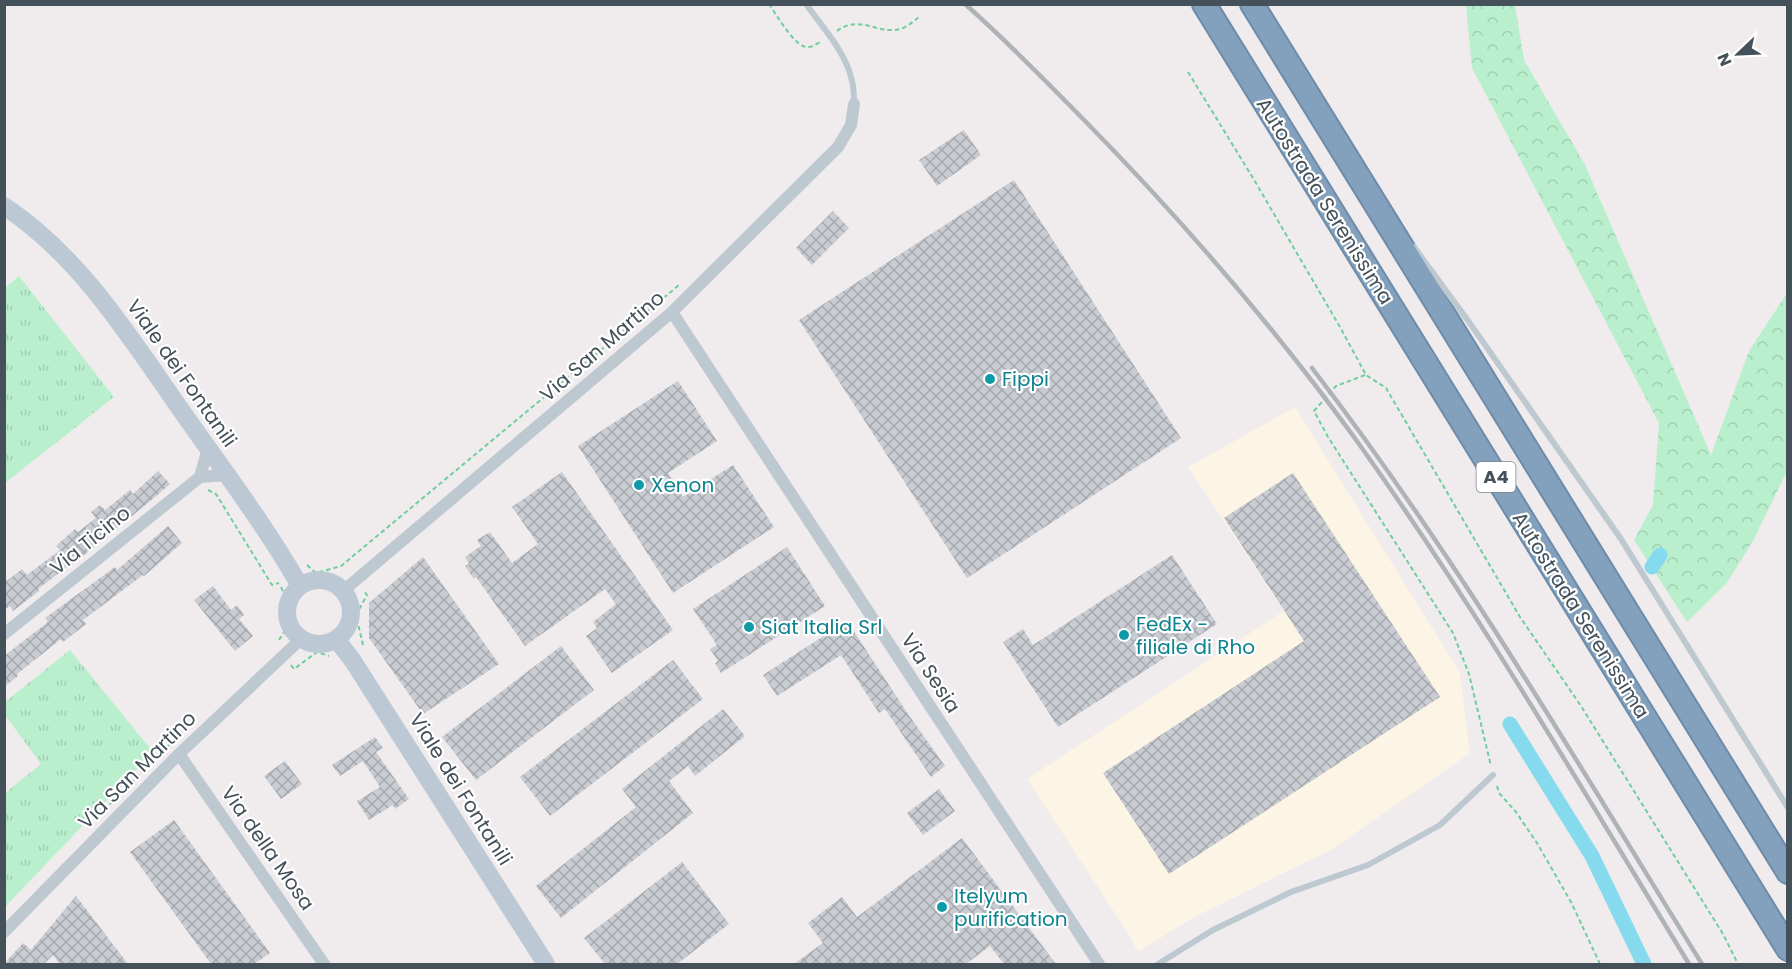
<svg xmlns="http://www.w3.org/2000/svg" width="1792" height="969" font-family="Poppins,sans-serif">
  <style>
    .commercial { fill: #fcf4e4 }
    .grass { fill: url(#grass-tufts) }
    .forest { fill: url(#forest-crowns) }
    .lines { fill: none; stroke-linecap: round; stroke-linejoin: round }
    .canal { stroke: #85dbed; stroke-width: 15 }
    .building { fill: url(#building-cross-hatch) }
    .highway-casing { stroke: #6e8ca9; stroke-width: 26 }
    .path { stroke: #70ce9c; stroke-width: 2; stroke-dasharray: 4.5 3; stroke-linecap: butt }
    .lane { stroke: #bdc8d0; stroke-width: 6 }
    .street { stroke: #bdc8d0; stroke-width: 12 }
    .secondary { stroke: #bcc9d4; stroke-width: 18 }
    .highway { stroke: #83a1bd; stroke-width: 22 }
    .rail { stroke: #afb2b7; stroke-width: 4.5 }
    .culture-dot { fill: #0f9aa8; stroke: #fff; stroke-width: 2 }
    .labels { text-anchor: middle; stroke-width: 4.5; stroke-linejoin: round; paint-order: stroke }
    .shield { fill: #fff; stroke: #7d858c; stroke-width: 1.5 }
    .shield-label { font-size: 18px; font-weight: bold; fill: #45515a }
    .street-label { font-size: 20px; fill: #45515a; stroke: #fff }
    .culture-label { font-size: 20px; fill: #0d838f; stroke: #fff; text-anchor: start }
  </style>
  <defs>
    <pattern id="grass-tufts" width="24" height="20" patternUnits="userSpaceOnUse" patternTransform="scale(1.5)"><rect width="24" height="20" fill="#b9efcc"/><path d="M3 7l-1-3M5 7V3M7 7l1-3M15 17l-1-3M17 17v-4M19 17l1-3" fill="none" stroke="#a0cfb1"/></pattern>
    <pattern id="forest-crowns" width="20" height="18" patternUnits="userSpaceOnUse" patternTransform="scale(1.5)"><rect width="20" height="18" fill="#b9efcc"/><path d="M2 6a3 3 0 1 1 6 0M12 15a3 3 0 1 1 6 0" fill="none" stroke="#a0cfb1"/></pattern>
    <pattern id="building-cross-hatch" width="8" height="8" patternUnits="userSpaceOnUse" patternTransform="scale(1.5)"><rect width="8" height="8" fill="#c9ccd2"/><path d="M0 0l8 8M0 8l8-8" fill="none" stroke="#a5a8ad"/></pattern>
  </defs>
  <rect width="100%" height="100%" fill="#f0eced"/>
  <path class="commercial" d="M1295,407l165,266 10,80 -139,97 -139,68 -54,34 -10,-19 -101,-154 257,-168 -96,-144z"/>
  <path class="grass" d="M19,276l95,121 -109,86v-195z
    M70,650l83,102 -148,155v-114l36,-29 -36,-49v-13z"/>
  <path class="forest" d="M1466,5h49l9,55 61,105 126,290 38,-104 38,-58v178l-34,70 -27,43 -39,38 -53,-82 19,-35 6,-82 -187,-355z"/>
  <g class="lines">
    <path class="canal" d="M1652,567l8,-12
      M1510,724l82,132 52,108"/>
  </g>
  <path class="building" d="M964,130l17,25 -44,31 -18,-26z
    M1014,180l167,258 -214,140 -168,-258z
    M833,211l16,17 -37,37 -16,-17z
    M678,381l39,60 -49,32 15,24 50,-32 41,62 -101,66 -95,-147z
    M158,471l12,13 -16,14 -82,67 -1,-1 -33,25 1,2 -26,20 -3,-5 -6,4v-27l18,-14 5,6 33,-25 -4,-4 19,-17 3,3 18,-14 -5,-6 9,-7 5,5 25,-20 3,4z
    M562,472l111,158 -61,43 -26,-37 11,-8 -4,-6 23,-18 -11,-15 -80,57 -49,-69 -2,2 -9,-13 4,-2 -4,-7 16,-11 -4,-6 13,-8 22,31 26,-19 -26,-37z
    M1293,473l147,224 -271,177 -66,-101 201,-132 -80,-123z
    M168,526l14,17 -38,33 -1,-1 -60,45 3,4 -23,18 -2,-3 -44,35 1,2 -14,11v-31l44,-34 -3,-4 70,-51 2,3z
    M787,547l38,59 -104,67 -6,-10 3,-2 -8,-12 7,-4 -24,-36z
    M1172,555l45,69 -159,103 -55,-85 20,-13 10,16z
    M423,557l76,107 -76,50 -54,-76v-35z
    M213,586l18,24 6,-5 7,10 -5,4 14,17 -18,15 -41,-51z
    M847,621l61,93 37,52 -14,11 -46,-68 -6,4 -38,-58 -64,41 -14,-21z
    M561,646l33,44 -118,90 -34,-43z
    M673,660l30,39 -153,117 -30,-39z
    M723,709l22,27 -50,40 -7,-10 -19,15 24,32 -132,105 -25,-32 100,-79 -14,-18z
    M375,737l8,11 -7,4 33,47 -14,10 -2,-4 -24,15 -12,-19 23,-14 -17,-26 -23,15 -8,-11z
    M285,761l17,23 -21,15 -17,-23z
    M939,789l16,22 -32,24 -16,-22z
    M174,820l96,133 -16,11h-43l-81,-112z
    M962,838l94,126h-52l-14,-18 -24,18h-172l29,-21 -15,-20 34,-26 15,20z
    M682,862l47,62 -52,40h-72l-21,-26z
    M76,896l52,68h-68l-7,-9 -9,9h-40l19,-21 8,7z"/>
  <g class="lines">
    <defs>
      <path id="highway" d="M1204,4l584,945
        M1252,4l536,868"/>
    </defs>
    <use href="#highway" class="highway-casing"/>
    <path class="path" d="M769,4c7,10 27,45 39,43 5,0 10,-4 14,-6
      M837,31c24,-18 42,6 66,-3 5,-2 11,-7 16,-11
      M1188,72l65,106 87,149 26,48 20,13 134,229 61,89 142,228 15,30
      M1365,375l-29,11 -22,25 14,26 125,196 16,41 22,92
      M208,490l8,4 56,91 7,-2
      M307,565l9,8 25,-7 338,-281
      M279,640l7,-11 -4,-11 4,-20 -5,-11
      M363,645l-7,-30 11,-20 -4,-5
      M291,665l3,4 23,-17 12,4
      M1497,786l2,7 17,19 21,31 34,59 29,62
      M99,815l91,-91"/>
    <path class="lane" d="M806,4c17,24 40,48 46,77 2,7 2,16 2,23
      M1414,247l55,75 152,217 167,269
      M1158,964l55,-34 78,-38 77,-27 72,-40 53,-50"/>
    <path class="street" d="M672,312l427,652
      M200,477l8,-29
      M343,591l329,-279 166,-165 13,-22 3,-21
      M4,634l196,-157 27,-2
      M179,754l145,210
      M4,932l175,-178 122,-115"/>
    <path class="secondary" d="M4,206c79,52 130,138 184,214 38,54 79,108 112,166
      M287 612a32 32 0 1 1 64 0a32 32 0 1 1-64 0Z
      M336,639l17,22 193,303"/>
    <use href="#highway" class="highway"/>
    <path class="rail" d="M965,4c43,38 83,79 122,119 96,98 186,203 267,314 121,169 227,350 335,527
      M1312,368c145,189 265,394 390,596"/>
  </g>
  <g class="culture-dot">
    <circle cx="990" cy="379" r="6"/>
    <circle cx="639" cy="485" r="6"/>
    <circle cx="749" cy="627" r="6"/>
    <circle cx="1124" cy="635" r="6"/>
    <circle cx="942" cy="907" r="6"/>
  </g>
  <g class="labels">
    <rect class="shield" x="1476.5" y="462" width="39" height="30" rx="4.5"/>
    <g class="shield-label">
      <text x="1496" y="483">A4</text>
    </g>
    <g class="street-label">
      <text transform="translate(1325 201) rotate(58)" y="7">Autostrada Serenissima</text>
      <text transform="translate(602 346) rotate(-41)" y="7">Via San Martino</text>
      <text transform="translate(182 373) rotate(55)" y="7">Viale dei Fontanili</text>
      <text transform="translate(90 540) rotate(-39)" y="7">Via Ticino</text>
      <text transform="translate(1581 615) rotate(58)" y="7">Autostrada Serenissima</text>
      <text transform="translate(931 673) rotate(57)" y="7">Via Sesia</text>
      <text transform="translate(137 770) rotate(-45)" y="7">Via San Martino</text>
      <text transform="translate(461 789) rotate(58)" y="7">Viale dei Fontanili</text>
      <text transform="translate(268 848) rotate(55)" y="7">Via della Mosa</text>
    </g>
    <g class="culture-label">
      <text x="1002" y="386">Fippi</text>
      <text x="651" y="492">Xenon</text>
      <text x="1136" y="631">FedEx -<tspan x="1136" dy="23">filiale di Rho</tspan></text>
      <text x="761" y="634">Siat Italia Srl</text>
      <text x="954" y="903">Itelyum<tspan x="954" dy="23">purification</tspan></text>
    </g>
  </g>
  <rect width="1792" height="969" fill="none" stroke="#45515a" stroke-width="12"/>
  <g transform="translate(1738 54) rotate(247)" stroke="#ffffff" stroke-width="4.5" paint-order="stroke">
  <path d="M0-4.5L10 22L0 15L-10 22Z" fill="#45515a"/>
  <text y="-9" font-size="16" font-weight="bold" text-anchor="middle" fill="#45515a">N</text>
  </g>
</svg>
